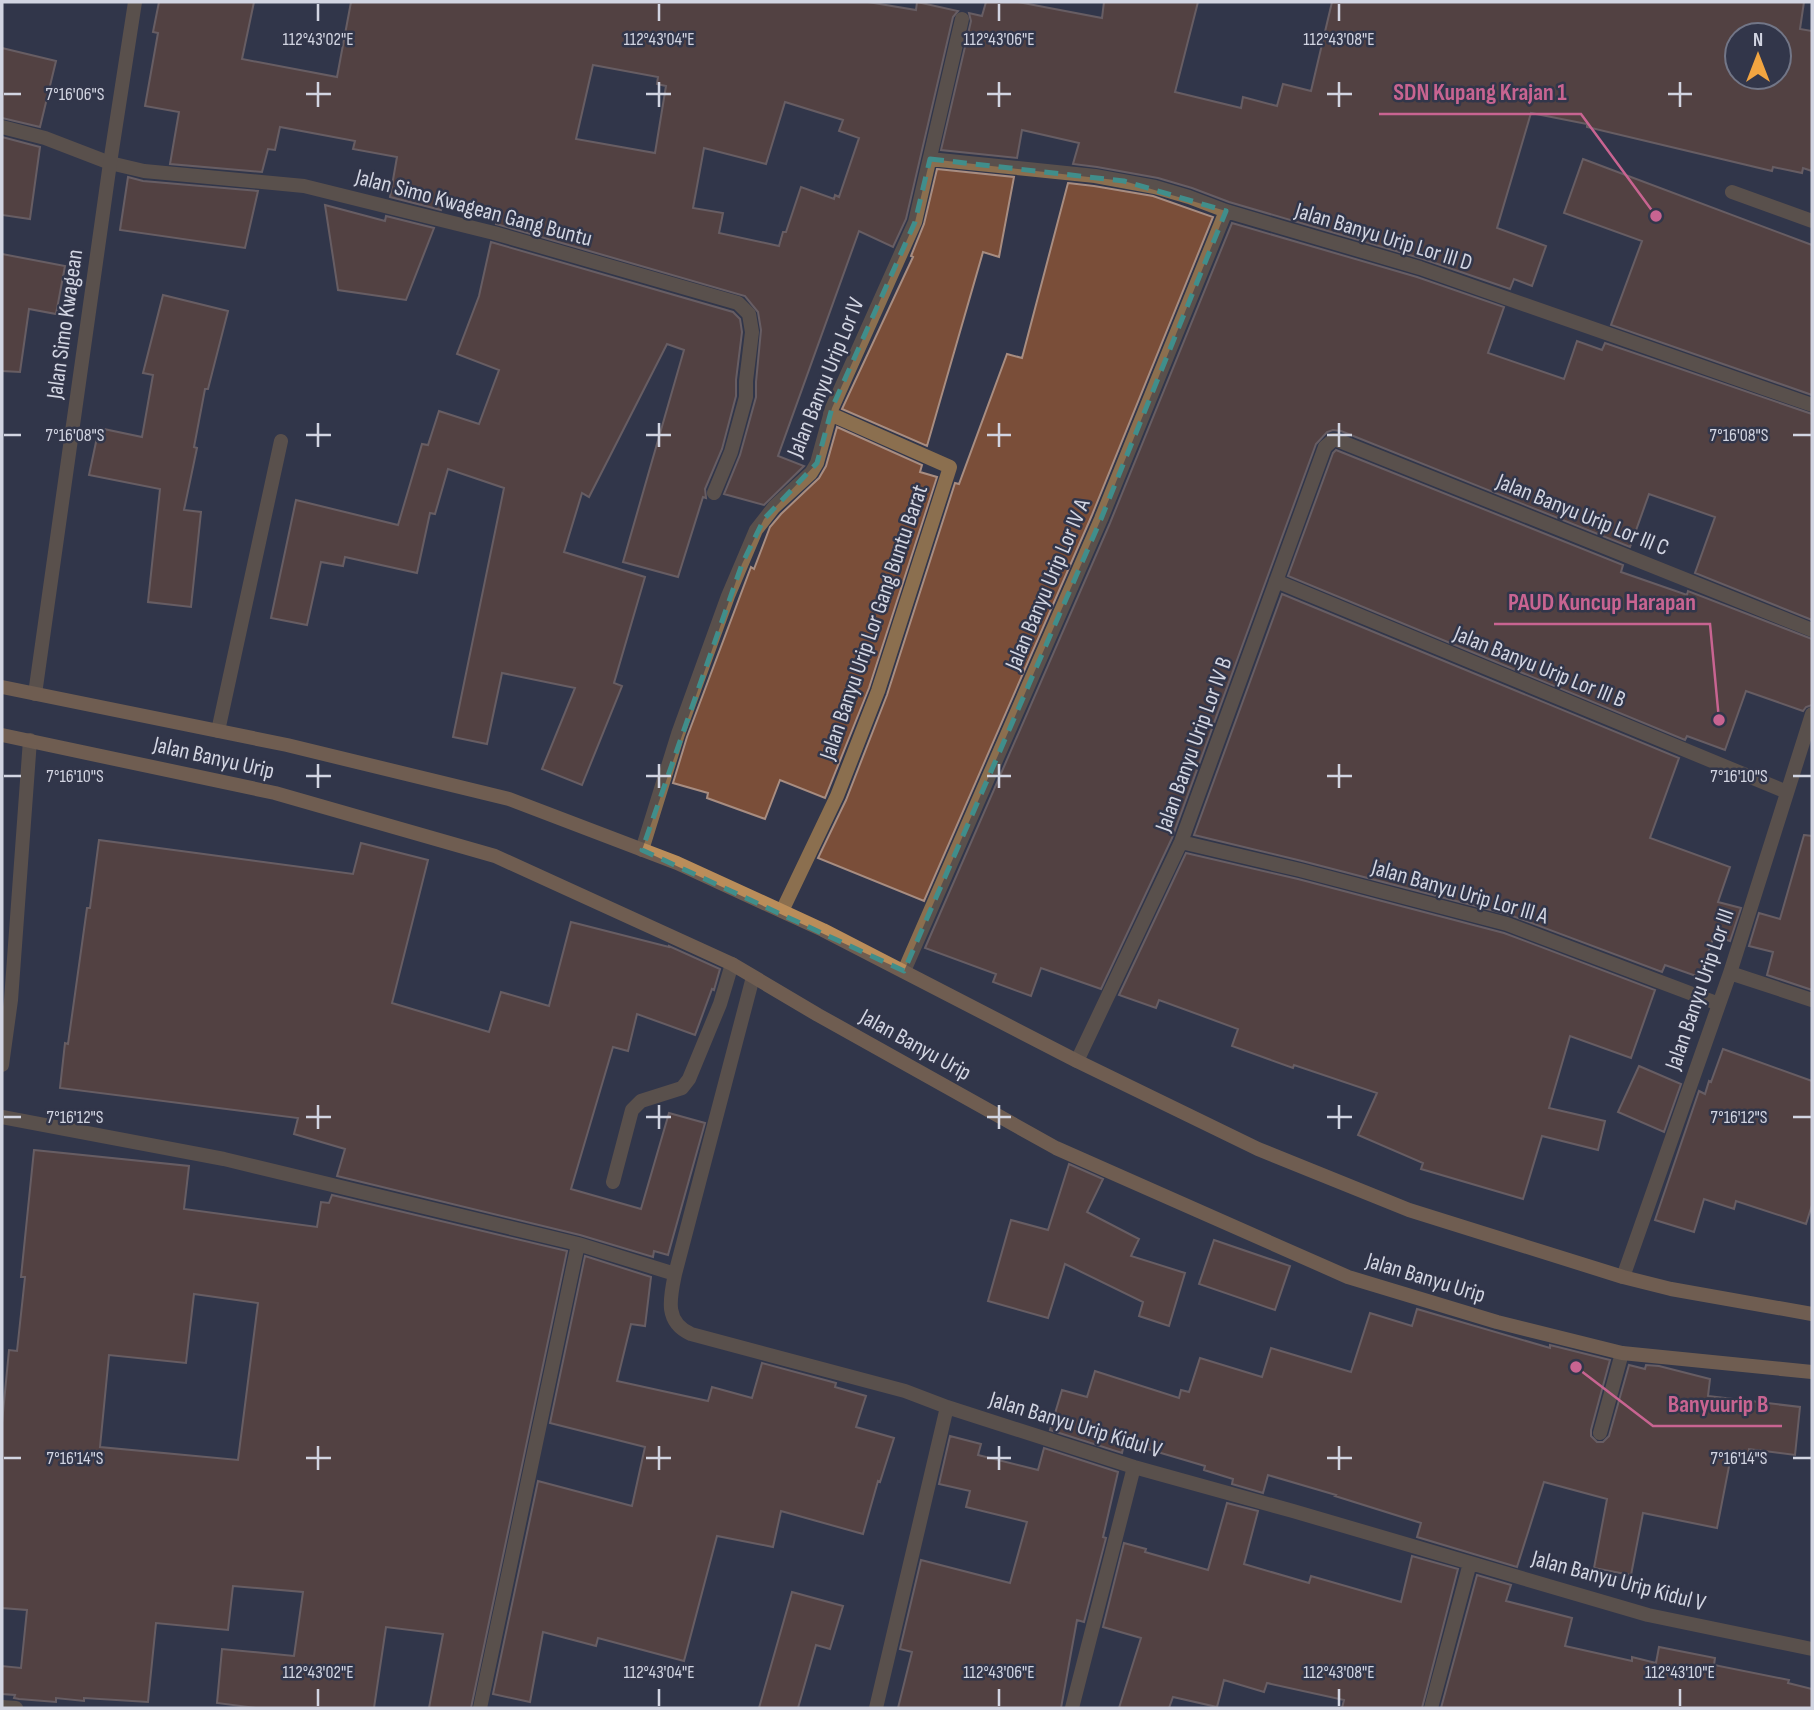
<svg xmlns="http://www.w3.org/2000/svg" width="1814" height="1710" font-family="'Sofia Sans Condensed',sans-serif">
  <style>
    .building { fill: #7a4e39; stroke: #a88d81; stroke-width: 2; fill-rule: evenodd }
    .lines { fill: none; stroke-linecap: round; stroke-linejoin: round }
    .service { stroke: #8b6f4f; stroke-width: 14 }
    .minor { stroke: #8b6f4f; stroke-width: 14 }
    .tertiary { stroke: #8b6f4f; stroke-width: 14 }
    .secondary { stroke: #ba8d5a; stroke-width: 14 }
    .marked { fill: none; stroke: #408e8b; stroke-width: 5; stroke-dasharray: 14 9; stroke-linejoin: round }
    .ticks { fill: none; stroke: #d2d5e2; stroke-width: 2.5 }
    .labels { text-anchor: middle; stroke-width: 5; stroke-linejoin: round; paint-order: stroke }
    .street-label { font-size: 23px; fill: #d2d5e2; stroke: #32364a }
    .ticks-label { font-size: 18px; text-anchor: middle; fill: #d2d5e2; stroke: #32364a; stroke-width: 5; stroke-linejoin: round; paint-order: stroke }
    .leader { fill: none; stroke: #c86491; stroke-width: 2.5 }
    .callout-dot { fill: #c86491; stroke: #32364a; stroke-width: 2.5 }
    .callout-label { font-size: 24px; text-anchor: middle; font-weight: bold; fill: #c86491; stroke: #32364a; stroke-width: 5; stroke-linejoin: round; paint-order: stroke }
  </style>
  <rect width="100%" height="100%" fill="#32364a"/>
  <path class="building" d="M159,2h95l-12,57 95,18 14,-75h517l48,8 1,-8 41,9 -5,6 -47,202 -13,28 -34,-16 -81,225 26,10 -40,39 -40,-11 16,-39 16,-58v-15l5,-52 -3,-18 -13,-16 -249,-72 2,-8 -55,-11 -2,5 -51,-13 7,-40 -44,-8 2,-8 -75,-14 -5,23 -7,-1 -6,23 -92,-8 9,-52 -34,-6 13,-73 -5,-1zM593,65l65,12 -1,7 9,2 -11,67 -79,-14zM785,102l58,18 -4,11 20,7 -20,59 -4,-2 -1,4 -33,-12 -15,45h-3l-4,14 -60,-13 4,-20 -30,-5 11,-60 62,16z
    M986,2h32l84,16 2,-16h94l-23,90 66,16 2,-11 34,9 6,-22 28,7 21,-89h472l-4,27 12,2v140l-9,-3 -1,5 -29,-6 -1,4 -185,-44v-3l-56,-11 -34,115 49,18 -14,40 -18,-7 -4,10 -87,-30 -194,-57 -37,-14 -34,-10 -61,-11 -24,-3 6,-21 -57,-13 -5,28 -76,-8 30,-129 -2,-8 13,3zM1737,35h42v42h-42z
    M2,48l54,13 -16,66 -38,-9z
    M2,137l38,10 -10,72 -28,-4z
    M1583,159l229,86v150l-201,-70 31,-84 -78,-28z
    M937,169l77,8 -15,80 -16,-5 -56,194 -85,-37 71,-152 -2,-1 13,-32z
    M128,177l15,4 115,10 -13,57 -125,-18z
    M1068,183l26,3 59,10 60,21 -121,298 -168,386 -106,-43 28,-58 41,-105 68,-212 4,1 48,-130 15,4z
    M325,205l60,16 1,-5 48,12 -28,72 -68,-10z
    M1232,223l185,54 87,30 -16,46 76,26 13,-38 25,9 3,-7 207,71v206l-117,-47 20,-56 -66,-23 -19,53 -289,-116 -8,-1 -6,2 -11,12 -144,394 -71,151 -60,-21 -10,28 -38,-14 3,-8 -71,-26 185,-425z
    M491,242l242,70 7,7 2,13 -6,48v16l-14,53 -17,40 1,9 -3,-1 -25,80 -55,-15 61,-212 -17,-6 -78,153 -7,-4 -18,59 81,25 -31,106 8,3 -40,99 -40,-16 33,-81 -73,-15 -15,71 -34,-7 51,-249 -56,-19 -13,45 -5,-1 -13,60 -72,-16 -2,9 -22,-4 -14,63 -36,-7 25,-118 102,25 24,-81 6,1 11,-34 40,13 20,-54 -42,-16 22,-58z
    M2,254l63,12 -9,48 -27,-5 -9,63 -18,-1z
    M163,295l65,16 -20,78h-3l-11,58 3,1 -13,62 17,2 -10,95 -43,-5 12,-113 -71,-14 10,-47 43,9 11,-62 -10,-2z
    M837,427l85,38 -2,7 17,5 -68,211 -44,110 -45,-18 -15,39 -58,-21 1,-5 -35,-10 14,-46 64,-170 3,2 16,-42 11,-13 38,-36 7,-12z
    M1336,450l287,115 -2,7 66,23 1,-4 124,48v66l-6,2 -3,4 -57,-20 -21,59 -38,-14 -2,4 -397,-164 45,-123z
    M1282,594l397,164 -29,80 80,29 -12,35 23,6 -11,33 -16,-5 -15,41 -34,-12 -3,7 -152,-57 -208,-54 -108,-26z
    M1804,835l8,1v154l-45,-15 6,-23 -24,-6 10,-33 21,6z
    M99,840l254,34 8,-31 67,17 -36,143 97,29 12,-40 48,14 22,-84 98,25v-1l51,23 -6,21 -2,-1 -17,46 -58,-21 -9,37 -15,-4 -42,142 70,20 28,-96 36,10 -37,132 -14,-4 -1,6 -73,-22 -243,-59 8,-27 -51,-15 4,-16 -238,-30 5,-45 3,1 19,-136h3z
    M1186,853l112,26 206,54 151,57 -24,68 -61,-22 -21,72 56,13 -7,29 -56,-14 -19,63 -102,-30 2,-6 -65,-28 19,-42 -83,-28 -1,3 -61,-22 6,-17 -79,-29 -3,8 -37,-13z
    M1723,1049l89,32v124l-6,19 -70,-23 -2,8 -30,-10 -10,33 -39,-12 44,-129 6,3 4,-13 2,1z
    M1639,1066l42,18 -17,48 -46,-20z
    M34,1150l155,16 -5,43 133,18 4,-25 8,1 3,-8 235,56 -96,457h-42l14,-74 -57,-7 -12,81h-118l-39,-5 5,-54 72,7 9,-64 -70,-6 -5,44 -72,-7 -8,79 -64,-4v3l-28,-3v4l-37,-3 -5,-1 1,-3 -13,-1v-28l19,2 6,-58 -25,-2v-185l7,-73 8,1 8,-74h-4zM194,1294l64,9 -20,157 -138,-13 9,-92 77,8z
    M1069,1164l34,15 -16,33 52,27 -8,17 54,17 -16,53 -30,-10 4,-14 -78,-38 -17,54 -60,-17 23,-81 37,10z
    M1214,1240l76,26 -15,44 -76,-26z
    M585,1256l66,21 -6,49 -14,-2 -14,57 91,20 4,-14 40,11 10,-35 74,20 -1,4 31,9 -10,31 38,11 -14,44 -2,-1 -15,53 -82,-23 -8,36 -56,-11 -33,125 -86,-23 -2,8 -53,-14 -13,70 -37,-8 45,-213 94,25 13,-59 -95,-24z
    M1417,1309l133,39v-3l60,15 -19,70v6l6,6h6l6,-6 20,-71 16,4 1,-4 13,1 51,13 -2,17 92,11 -5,48 -46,-6 -1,9 -17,-2 -14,72 -74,-15 -12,62 -37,-7 13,-69 -63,-17 -27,85 -100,-30 4,-14 -86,-27 1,-1 -68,-20 -5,18 -31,-9 1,-5 -29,-9 1,-4 -71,-21v2l-10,-3 -2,9 -72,-23 12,-40 25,7 8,-26 84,27 2,-8 8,2 11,-34 62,19 9,-29 80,24 19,-59 42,13z
    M950,1436l31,8 -3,11 60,15 6,-22 74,24 -15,65 3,1 -22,84 -7,-2 -16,88h-163l14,-56 -12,-3 21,-89 89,23 17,-61 -61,-15 4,-16 -31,-7z
    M1227,1503l31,8 -14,53 65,19 2,-7 90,26 11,-46 46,13 -36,139h-80l2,-8 -77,-17 -3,9 -40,-12 -7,27 -44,-10 -4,11h-50l22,-70 -38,-11 21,-84 22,6 -1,3 63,18z
    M1477,1575l34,10 -5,16 66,17 -7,28 67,15v-4l24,6 3,-16 56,11 -1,7 75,15 -1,3 24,6v19h-371z
    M792,1592l51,14 -13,43 -14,-4 -18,63h-39z"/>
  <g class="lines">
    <path class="service" d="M613,1182l19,-72 9,-9 41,-13 7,-9 31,-75 12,-40
      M1600,1433l22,-80"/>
    <path class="minor" d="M2,127l43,11 65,25 34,8 160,15 190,47 244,70 11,11 3,18 -6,49v16l-15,55 -17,41
      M930,159l165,17 60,11 34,10 37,14 194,57 392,137
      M1732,192l80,29
      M1276,581l511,211
      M218,731l63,-290
      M1181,842l119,28 207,54 212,80
      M642,850l36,-116 50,-138 28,-66 18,-23 37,-34 6,-10 15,-55 83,-186 47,-203
      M782,911l55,-115 41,-105 72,-224 -120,-53
      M904,971l197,-452 125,-308
      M1730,973l82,27
      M753,977l-78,297c-5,24 -11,48 16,60l214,57 42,16 187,60 159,44 355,104 164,34
      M1077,1061l104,-219 144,-395 8,-7h4l475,190
      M2,1065l9,-65 19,-260
      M2,1117l222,42 354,85 97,30
      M1623,1277l107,-304 82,-259
      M2,1707l14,1
      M480,1708l98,-464
      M876,1708l71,-301
      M1072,1708l62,-241
      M1431,1708l39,-145"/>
    <path class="tertiary" d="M35,694l75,-531 25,-161"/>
    <path class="secondary" d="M2,687l285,58 222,54 168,64 146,67 254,131 181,88 151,61 214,67 48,12 141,25
      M2,735l273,58 220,63 237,108 86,51 238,133 292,129 149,45 125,31 190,19"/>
  </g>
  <path d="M0 0H1814V1710H0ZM930,159l194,22 102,30 -125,308 -197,452 -262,-121 100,-286 22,-45 53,-56 15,-55 83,-186z" fill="#32364a" fill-opacity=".55" fill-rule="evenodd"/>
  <path class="marked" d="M930,159l194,22 102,30 -125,308 -197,452 -262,-121 100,-286 22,-45 53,-56 15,-55 83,-186z"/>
  <path class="ticks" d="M318,4v17M659,4v17M999,4v17M1339,4v17M318,82v25M659,82v25M999,82v25M1339,82v25M1680,82v25M4,94h17M306,94h25M646,94h25M987,94h24M1327,94h25M1668,94h24M318,423v24M659,423v24M999,423v24M1339,423v24M4,435h17M306,435h25M646,435h25M987,435h24M1327,435h25M1793,435h18M318,764v24M659,764v24M999,764v24M1339,764v24M4,776h17M306,776h25M646,776h25M987,776h24M1327,776h25M1793,776h18M318,1105v24M659,1105v24M999,1105v24M1339,1105v24M4,1117h17M306,1117h25M646,1117h25M987,1117h24M1327,1117h25M1793,1117h18M318,1446v24M659,1446v24M999,1446v24M1339,1446v24M4,1458h17M306,1458h25M646,1458h25M987,1458h24M1327,1458h25M1793,1458h18M318,1689v17M659,1689v17M999,1689v17M1339,1689v17M1680,1689v17"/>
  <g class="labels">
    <g class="street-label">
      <text transform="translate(474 207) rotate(15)" y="8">Jalan Simo Kwagean Gang Buntu</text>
      <text transform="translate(1384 236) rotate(17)" y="8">Jalan Banyu Urip Lor III D</text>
      <text transform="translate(64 324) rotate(-82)" y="8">Jalan Simo Kwagean</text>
      <text transform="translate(825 377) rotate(-68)" y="8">Jalan Banyu Urip Lor IV</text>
      <text transform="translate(1583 514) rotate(22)" y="8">Jalan Banyu Urip Lor III C</text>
      <text transform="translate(1047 584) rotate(-67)" y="8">Jalan Banyu Urip Lor IV A</text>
      <text transform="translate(873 622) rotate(-71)" y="8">Jalan Banyu Urip Lor Gang Buntu Barat</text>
      <text transform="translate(1540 666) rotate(22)" y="8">Jalan Banyu Urip Lor III B</text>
      <text transform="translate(1193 744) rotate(-70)" y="8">Jalan Banyu Urip Lor IV B</text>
      <text transform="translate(214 757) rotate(13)" y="8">Jalan Banyu Urip</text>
      <text transform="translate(1460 891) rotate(16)" y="8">Jalan Banyu Urip Lor III A</text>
      <text transform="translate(1699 989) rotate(-71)" y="8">Jalan Banyu Urip Lor III</text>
      <text transform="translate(916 1044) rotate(29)" y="8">Jalan Banyu Urip</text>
      <text transform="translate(1426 1277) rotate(17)" y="8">Jalan Banyu Urip</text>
      <text transform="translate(1076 1424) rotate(17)" y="8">Jalan Banyu Urip Kidul V</text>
      <text transform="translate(1619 1580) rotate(15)" y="8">Jalan Banyu Urip Kidul V</text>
    </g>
  </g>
  <g class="ticks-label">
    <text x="318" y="45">112°43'02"E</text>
    <text x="659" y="45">112°43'04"E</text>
    <text x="999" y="45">112°43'06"E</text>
    <text x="1339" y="45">112°43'08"E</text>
    <text x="75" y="100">7°16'06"S</text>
    <text x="75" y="441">7°16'08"S</text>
    <text x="1739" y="441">7°16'08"S</text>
    <text x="75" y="782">7°16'10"S</text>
    <text x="1739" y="782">7°16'10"S</text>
    <text x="75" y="1123">7°16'12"S</text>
    <text x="1739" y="1123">7°16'12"S</text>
    <text x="75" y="1464">7°16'14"S</text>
    <text x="1739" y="1464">7°16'14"S</text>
    <text x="318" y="1678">112°43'02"E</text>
    <text x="659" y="1678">112°43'04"E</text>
    <text x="999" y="1678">112°43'06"E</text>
    <text x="1339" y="1678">112°43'08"E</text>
    <text x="1680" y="1678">112°43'10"E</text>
  </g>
  <path class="leader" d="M1656 216L1581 114H1379M1719 720L1710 624H1494M1576 1367L1653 1426H1782"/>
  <g class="callout-dot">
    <circle cx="1656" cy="216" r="7"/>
    <circle cx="1719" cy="720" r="7"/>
    <circle cx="1576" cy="1367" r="7"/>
  </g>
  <g class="callout-label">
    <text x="1480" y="100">SDN Kupang Krajan 1</text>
    <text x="1602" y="610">PAUD Kuncup Harapan</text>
    <text x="1718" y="1412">Banyuurip B</text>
  </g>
  <rect width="1814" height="1710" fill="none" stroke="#d2d5e2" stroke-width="7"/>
  <g transform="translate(1758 56)"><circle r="33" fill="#32364a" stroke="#727687" stroke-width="2"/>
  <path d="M0-5L12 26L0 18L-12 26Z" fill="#f2a541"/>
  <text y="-10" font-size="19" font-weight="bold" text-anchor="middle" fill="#d2d5e2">N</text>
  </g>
</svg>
